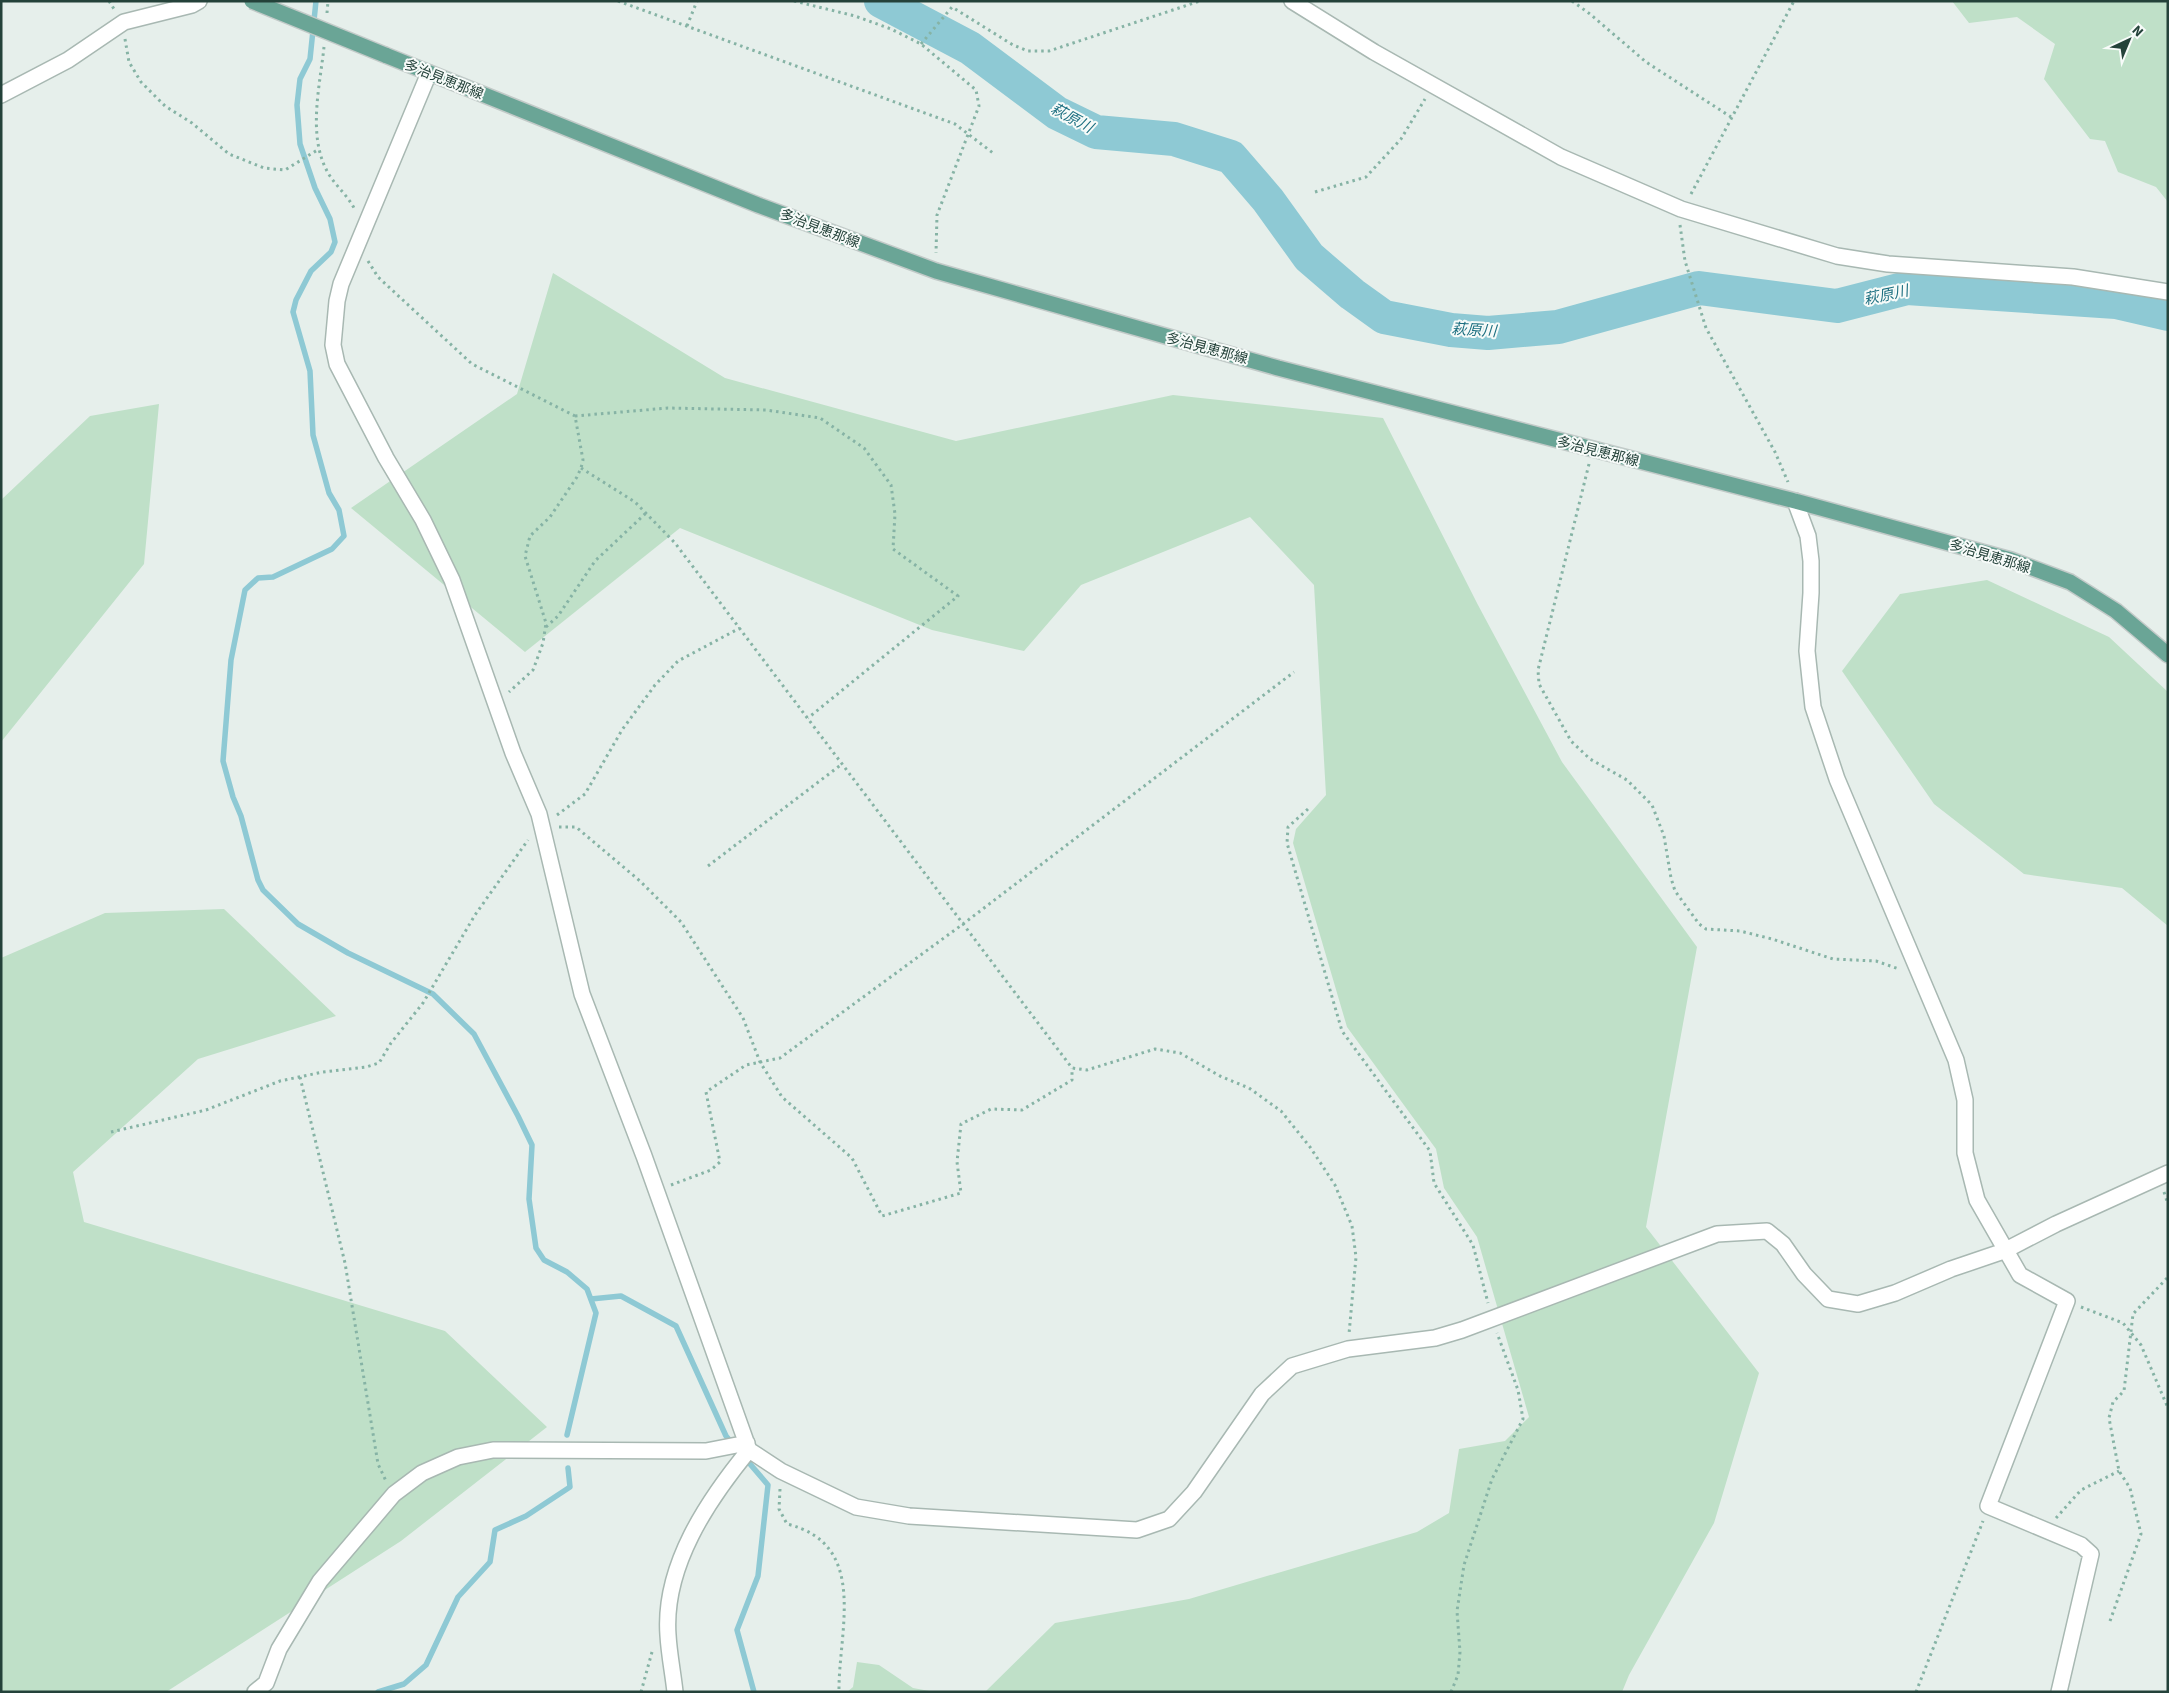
<svg xmlns="http://www.w3.org/2000/svg" width="2169" height="1693" font-family="'Source Sans 3','Noto Sans JP',sans-serif">
  <style>
    .green { fill: #bfe0c8 }
    .lines { fill: none; stroke-linecap: round; stroke-linejoin: round }
    .stream { stroke: #8ec9d4; stroke-width: 5.5 }
    .river { stroke: #8ec9d4; stroke-width: 34 }
    .minor-casing { stroke: #a8b8b2; stroke-width: 18 }
    .primary-casing { stroke: #c2cac8; stroke-width: 18 }
    .path { stroke: #86b3a5; stroke-width: 3; stroke-dasharray: 2.5 4; stroke-linecap: butt }
    .minor { stroke: #fff; stroke-width: 15 }
    .primary { stroke: #6aa596; stroke-width: 15 }
    .primary-bridge-casing { stroke: #c2cac8; stroke-width: 18; stroke-linecap: butt }
    .primary-bridge { stroke: #6aa596; stroke-width: 15 }
    .labels { text-anchor: middle; stroke-width: 4; stroke-linejoin: round; paint-order: stroke }
    .street-label { font-size: 14px; fill: #24423a; stroke: #f7fbf9 }
    .water-label { font-size: 15px; font-style: italic; fill: #1c6f80; stroke: #f7fbf9 }
  </style>
  <rect width="100%" height="100%" fill="#e6efeb"/>
  <path class="green" d="M1952,1h216v201l-12,-15 -38,-15 -13,-31 -15,-2 -46,-60 11,-35 -38,-27 -48,6z
    M553,273l172,105 231,63 217,-46 210,23 95,187 84,157 135,185 -51,280 113,146 -45,150 -85,152 -7,17h-637l70,-69 134,-24 228,-67 32,-19 10,-64 46,-8 24,-24 -52,-180 -33,-49 -8,-39 -89,-122 -54,-184 3,-14 30,-34 -12,-210 -64,-68 -169,68 -57,66 -92,-21 -252,-102 -155,124 -174,-144 166,-114z
    M159,404l-15,160 -143,178v-242l89,-84z
    M1987,580l122,57 59,55v234l-46,-38 -98,-14 -90,-70 -92,-133 58,-77z
    M224,909l112,107 -138,43 -125,113 11,50 361,109 102,96 -146,114 -235,151h-165v-734l104,-45z
    M857,1662l22,3 34,23 22,4h-88l6,-5z"/>
  <g class="lines">
    <path class="stream" d="M316,1l-6,58 -10,20 -3,26 3,39 15,44 15,31 5,23 -4,10 -20,19 -15,29 -3,12 17,59 3,64 16,58 10,17 5,26 -12,13 -59,28 -15,1 -13,12 -14,70 -8,101 10,36 8,19 17,64 5,10 35,34 50,29 85,41 41,40 44,82 14,29 -3,54 7,49 8,12 23,12 20,17 9,24 -29,122
      M591,1299l30,-3 55,30 50,110 7,8
      M744,1457l24,28 -10,91 -21,54 17,62
      M378,1692l26,-8 22,-19 32,-68 32,-35 5,-32 31,-14 44,-29 -2,-19"/>
    <path class="river" d="M881,1l89,47 87,65 39,19 78,7 57,18 37,43 41,57 43,37 32,23 67,13 37,3 70,-6 141,-39 138,18 70,-18 209,14 52,12"/>
    <defs>
      <path id="minor" d="M1292,1l82,51 187,105 120,52 156,47 51,8 185,13 95,15
        M429,73l-88,211 -4,17 -4,44 4,19 49,94 37,62 29,60 61,173 26,61 43,180 62,162 105,294 32,21 75,36 53,9 228,14 32,-11 25,-27 68,-98 30,-28 56,-17 87,-11 27,-8 255,-96 50,-3 16,13 21,30 24,25 30,5 37,-11 56,-24 53,-18 52,-27 112,-51
        M1,95l67,-35 56,-38 68,-17 7,-4
        M1795,501l13,35 3,25v32l-4,58 6,56 24,72 119,281 9,40v53l12,47 43,75 47,26 -79,205 93,39 10,9 -32,138
        M255,1692l11,-9 13,-34 41,-68 74,-87 28,-21 36,-16 35,-7 213,1 41,-8
        M675,1692c-2,-19 -6,-38 -7,-57 -5,-69 40,-135 81,-185"/>
      <path id="primary" d="M385,55l373,150 178,66 342,97 517,133 216,59 59,22 46,29 52,44"/>
    </defs>
    <use href="#minor" class="minor-casing"/>
    <use href="#primary" class="primary-casing"/>
    <path class="path" d="M109,1l5,8
      M618,1l337,123 38,29
      M794,1l61,15 36,13 30,15 55,46 3,16 -42,109 -1,38
      M1572,1l18,13 56,48 85,55
      M327,13l1,-12
      M687,26l10,-25
      M125,39l4,23 12,20 24,24 27,17 37,31 35,14 21,2 34,-21
      M921,44l31,-37 61,38 15,6h21l151,-50
      M324,47c-4,38 -16,86 2,122 7,15 22,26 29,41
      M1315,192l51,-15 35,-38 24,-40
      M1691,194l103,-193
      M1680,225l5,36 21,67 69,124 13,30
      M368,261l10,16 94,87 103,52 8,44 -2,8 -4,9 -27,40 -20,19 -5,20 21,67 -3,20 -10,27 -24,22
      M575,416l93,-8 98,2 54,8 44,30 27,37 4,29 -2,35 65,47 -150,122
      M1589,464l-51,206 1,14 32,57 19,18 37,21 25,25 12,31 7,42 4,13 24,33 7,5 34,2 32,8 61,20 43,2 23,8
      M581,468l54,34 40,41 397,525 15,2 68,-21 25,4 40,23 29,12 32,23 29,36 25,38 17,41 4,31 -7,77
      M546,627l12,-11 37,-55 51,-48
      M1308,809l-20,18 -1,16 55,188 88,120 4,32 39,62 15,58
      M557,815l28,-21 37,-64 33,-45 23,-24 62,-33
      M559,827h17l64,54 41,41 62,96 17,44 22,35 70,61 30,58 79,-23 -4,-31 4,-38 30,-15 31,1 50,-30v-12
      M708,866l134,-102
      M300,1077l45,186 33,201 8,17
      M111,1132l95,-22 74,-29 43,-9 43,-5 13,-4 12,-20 32,-40 52,-88 53,-75
      M671,1185l40,-15 9,-8 -14,-70 40,-27 34,-7 183,-134 331,-252
      M2164,1192l4,12
      M2081,1307l42,16 18,22 27,63
      M780,1489l-1,20 8,15c83,20 51,108 52,168
      M2056,1518l25,-28 38,-19
      M2110,1621l31,-87 -11,-46 -11,-17 -10,-53 4,-16 11,-11 9,-77 35,-37
      M641,1692l11,-40
      M1451,1692l7,-17 2,-23 -3,-41 7,-46 28,-86 31,-60 -5,-29 -21,-57
      M1916,1692l67,-171"/>
    <use href="#minor" class="minor"/>
    <use href="#primary" class="primary"/>
    <defs>
      <path id="primary-bridge" d="M252,1l133,54"/>
    </defs>
    <use href="#primary-bridge" class="primary-bridge-casing"/>
    <use href="#primary-bridge" class="primary-bridge"/>
  </g>
  <g class="labels">
    <g class="street-label">
      <text transform="translate(444 79) rotate(22)" y="5">多治見恵那線</text>
      <text transform="translate(820 228) rotate(21)" y="5">多治見恵那線</text>
      <text transform="translate(1207 348) rotate(15)" y="5">多治見恵那線</text>
      <text transform="translate(1598 451) rotate(14)" y="5">多治見恵那線</text>
      <text transform="translate(1990 556) rotate(17)" y="5">多治見恵那線</text>
    </g>
    <g class="water-label">
      <text transform="translate(1072 118) rotate(28)" y="5">萩原川</text>
      <text transform="translate(1886 295) rotate(-12)" y="5">萩原川</text>
      <text transform="translate(1474 330) rotate(3)" y="5">萩原川</text>
    </g>
  </g>
  <rect width="2169" height="1693" fill="none" stroke="#24423a" stroke-width="5"/>
  <g transform="translate(2129 40) rotate(44)" stroke="#f7fbf9" stroke-width="4" paint-order="stroke">
  <path d="M0-4L9 19L0 12L-9 19Z" fill="#24423a"/>
  <text y="-8" font-size="14" font-weight="bold" text-anchor="middle" fill="#24423a">N</text>
  </g>
</svg>
